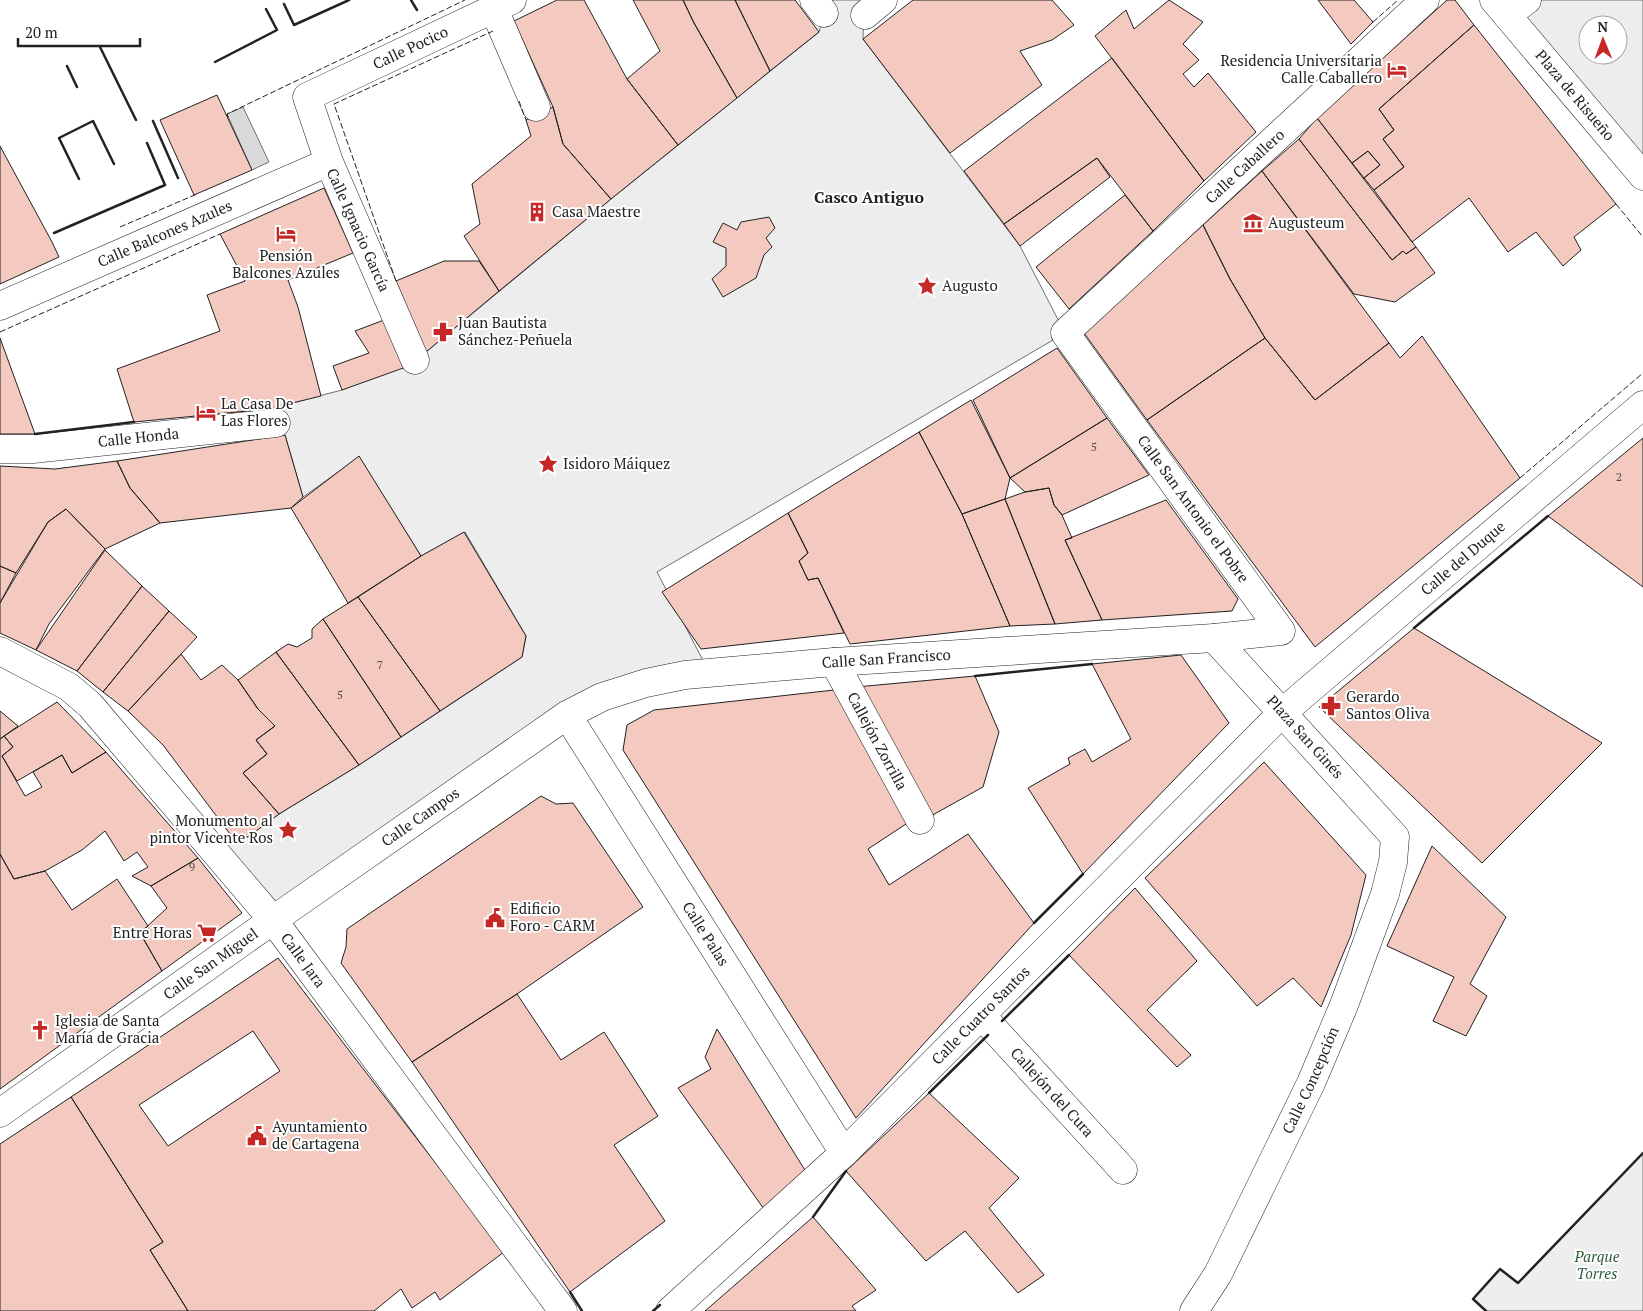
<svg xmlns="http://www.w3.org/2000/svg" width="1643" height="1311" font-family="'PT Serif',serif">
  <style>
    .green { fill: #eee; stroke: #6f6f6f }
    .parking { fill: #ededed; stroke: #6f6f6f; fill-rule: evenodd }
    .water { fill: #d9d9d9; stroke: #6f6f6f }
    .building { fill: #f3c9c0; stroke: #222; fill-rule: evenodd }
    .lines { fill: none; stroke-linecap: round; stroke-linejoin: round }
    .minor-casing { stroke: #222; stroke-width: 29 }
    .minor { stroke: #fff; stroke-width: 28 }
    .fence { stroke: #222; stroke-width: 1; stroke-dasharray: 6 2.5; stroke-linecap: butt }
    .wall { stroke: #222; stroke-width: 2.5 }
    .labels { text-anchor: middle; stroke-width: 4; stroke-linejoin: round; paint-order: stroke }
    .number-label { font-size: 12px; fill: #564c4a }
    .street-label { font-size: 15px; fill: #222; stroke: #fff }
    .poi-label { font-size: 15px; fill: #222; stroke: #fff; text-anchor: start }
    .park-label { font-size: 15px; font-style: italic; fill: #2f5e38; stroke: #fff }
    .neighbourhood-label { font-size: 16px; font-weight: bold; fill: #222; stroke: #fff }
  </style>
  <rect width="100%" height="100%" fill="#fff"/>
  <path class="green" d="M1643,1153v158h-157l-13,-12 27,-30 18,14z"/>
  <path class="parking" d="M827,0h37l-1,39 157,207 45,87 -408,239 52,100 -107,25 -329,223 -59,-70 16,-16 18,3 31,-23 80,-49 163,-108 4,-21 -61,-104 -44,24 -62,-99 -56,40 -18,-62 -17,-26 74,-19 84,-38 185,-153 208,-167z
    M1527,0h116v176l-136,-161zM1588,25h30v30h-30z"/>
  <path class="water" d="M243,107l26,55 -17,8 -25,-56z"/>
  <path class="building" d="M557,0h27l43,79 51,66 -67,54 -48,-55 -10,-37 -39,-86z
    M633,0h50l11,23 43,75 -59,47 -51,-66 33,-28z
    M683,0h52l35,71 -33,27 -43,-75z
    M735,0h60l24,32 -49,39z
    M913,0h139l22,25 -22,15 -32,11 22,34 -92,68 -87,-114z
    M1169,0l34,22 -20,22 16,16 -16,14 11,13 14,-14 48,59 -52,49 -109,-145 31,-26 8,19z
    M1318,0h36l19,22 -22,22z
    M1447,0h8l19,25 -95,84 15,21 -11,9 21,28 -30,23 -10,-12 16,-13 -12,-14 -16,12 -35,-45z
    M1474,25l142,179 -42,33 7,13 -18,16 -27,-34 -28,20 -39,-54 -57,44 -38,-52 30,-23 -21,-28 11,-9 -15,-21z
    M1112,58l92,123 -51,50 -56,-73 -93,66 -40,-53z
    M217,95l35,75 -58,25 -34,-75z
    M553,107l10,37 48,55 -112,92 -35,-55 16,-12 -8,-40 59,-48 -5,-16z
    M1317,118l99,129 -10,7 -3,-3 -11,9 -93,-121z
    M1299,139l93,121 11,-9 3,3 10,-7 19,26 -40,29 -41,-8 -92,-123z
    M0,146l52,96 7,15 -59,27z
    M1368,151l12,14 -16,13 -12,-15z
    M1097,158l13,19 -90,69 -16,-22z
    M1262,171l127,172 -74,57 -50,-62 -35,-59 -27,-54z
    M324,188l29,65 -65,27 10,27 23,89 -53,13 -134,13 -17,-53 103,-38 -13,-36 38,-14 -25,-47z
    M1125,195l28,36 -84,78 -33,-42z
    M769,217l6,11 -9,10 6,9 -8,8 -8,23 -33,19 -11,-18 14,-13v-18l-13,-6 10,-19 14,7 4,-8z
    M1203,225l27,54 35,59 -118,82 -63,-87z
    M444,261h35l20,30 -73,61 -30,-71z
    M384,320l22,47 -64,23 -9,-24 36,-13 -14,-22z
    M1422,336l98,142 -205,169 -168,-227 118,-82 50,62 74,-57 11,15z
    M0,338l35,96h-35z
    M1057,348l50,70 -97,60 -37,-78z
    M971,400l39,78 -5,21 -43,15 -43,-82z
    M1107,418l42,57 -87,40 -8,-10 -5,-17 -24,4 -15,-14z
    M919,432l43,82 48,112 -160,18 -32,-66 -10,2 -9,-19 9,-8 -20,-40z
    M285,435l18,62 -12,11 -131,15 -30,-35 -13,-27z
    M1643,438v149l-95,-71z
    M359,456l62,100 -73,47 -57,-95z
    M117,461l13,27 30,35 -55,26 -39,-40 -18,13 -32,51 -16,-7v-100l55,3z
    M1049,488l5,17 8,10 10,23 -7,2 37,80 -47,4 -50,-125 20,-7z
    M1005,499l50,125 -45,2 -48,-112z
    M1166,500l72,99 -6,12 -130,9 -37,-80z
    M66,509l39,40 -56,75 -13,26 -36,-17v-30l48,-81z
    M788,513l20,40 -9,8 9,19 10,-2 26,55 -143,16 -39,-57z
    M464,532l62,104 -4,21 -82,54 -82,-114 63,-41z
    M105,550l37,36 -65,85 -41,-21z
    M0,566l16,7 -16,30z
    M142,586l27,25 -66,81 -26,-21z
    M358,597l82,114 -39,26 -78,-118z
    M169,611l28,26 -69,74 -25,-19z
    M323,619l78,118 -42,28 -83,-113 12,-8 9,3 15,-9v-9z
    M1414,628l188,115 -120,120 -163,-156z
    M276,652l83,113 -80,49 -36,-41 24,-19 -11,-14 19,-14 -17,-17 -20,-29z
    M181,654l20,26 21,-15 16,15 20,29 17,17 -19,14 11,14 -24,19 36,41 -31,23 -18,-3 -67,-89 -35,-34z
    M1181,655l48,68 -146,151 -55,-86 42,-24 -2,-6 17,-9 7,13 39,-23 -39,-75z
    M975,676l24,56 -16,55 -54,30 -73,-130z
    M834,690l75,132 -41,27 21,36 79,-51 66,89 -178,195 -233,-368 4,-25 27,-15z
    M57,702l49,50 -34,21 -10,-18 -45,26 -15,-25 11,-9 -9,-11z
    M0,711l18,15 -18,13z
    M4,736l9,11 -11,9 23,40 17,-9 -9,-15 29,-17 10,18 34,-21 92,106 -47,28 -19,-10 16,-9 -11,-15 -13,9 -19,-30 -23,19 -37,21 -31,8 -14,-25v-115z
    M1264,762l102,113 -15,60 -30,72 -28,-29 -36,28 -112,-128z
    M541,796l15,8 17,-1 70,104 -126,87 -105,68 -71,-99 5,-16 1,-18z
    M1432,846l74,71 -36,67 17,12 -21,40 -33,-15 21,-44 -67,-31z
    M0,854l14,25 31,-8 27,39 45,-31 31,47 -8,7 22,38 -162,118z
    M198,858l44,55 -80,58 -22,-38 27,-25 -16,-22z
    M1135,888l62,73 -50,49 44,45 -14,12 -108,-112z
    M278,958l226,294 -64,48 -5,-8 -23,16 -11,-19 -27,22h-186l-38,-61 13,-8 -92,-145zM253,1031l27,40 -112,75 -29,-41z
    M517,994l44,66 43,-28 54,84 -44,29 51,76 -95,71 -158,-230z
    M717,1029l91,146 -42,37 -88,-124 33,-19 -6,-12z
    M929,1093l90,85 -30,30 55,67 -26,18 -53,-62 -39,30 -80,-90z
    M71,1097l92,145 -13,8 38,61h-188v-167z
    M813,1217l63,73 -24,16 4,5h-151z"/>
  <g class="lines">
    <defs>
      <g id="minor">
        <path d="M814,0l10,13"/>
        <path id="s1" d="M1494,0l149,176"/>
        <path d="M494,9l42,98"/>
        <path d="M865,15l18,-15"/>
        <path d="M1507,15l20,-15"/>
        <path id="s2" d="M0,306l329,-144"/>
        <path id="s3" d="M415,360l-86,-198 -22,-65 205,-97"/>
        <path id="s4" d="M0,449h33l243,-26"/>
        <path id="s5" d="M0,651l69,36 21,18 183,215 290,391"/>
        <path id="s6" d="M834,662l86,158"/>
        <path id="s7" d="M567,715l277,438"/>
        <path id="s8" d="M981,1015l142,155"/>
        <path id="s9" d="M0,1113l273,-193 294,-205 35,-18 44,-14 39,-8 149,-13 380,-24 67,-7 -216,-298 360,-333"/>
        <path id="s10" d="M670,1311l174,-158 439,-441 360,-307"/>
        <path id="s11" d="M1194,1311l24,-37 93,-191 33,-78 41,-111 8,-32 2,-25 -181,-199"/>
      </g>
    </defs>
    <use href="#minor" class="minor-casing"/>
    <use href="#minor" class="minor"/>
    <path class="fence" d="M1373,22l25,-22
      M519,101l7,19
      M228,117l-1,-3 238,-114
      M1616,204l27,33
      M120,227l77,-33
      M396,281l-62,-177 159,-73
      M0,332l220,-98
      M1520,478l123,-105"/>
    <path class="wall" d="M411,0l6,10
      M284,4l10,21 55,-25
      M100,47l36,73
      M215,62l62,-32 -11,-21
      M67,66l10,21
      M153,121l25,57
      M79,179l-20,-41 34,-17 21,43
      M54,233l111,-48 -18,-42
      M35,434l99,-12
      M1414,628l134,-112
      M975,676l117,-12
      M1034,923l49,-49
      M1002,1021l67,-66
      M929,1093l59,-58
      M813,1217l33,-46
      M570,1292l12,19
      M653,1311l7,-6
      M1486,1311l-13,-12 27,-30 18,14 125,-130"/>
  </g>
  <defs>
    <symbol id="hotel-bare" viewBox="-9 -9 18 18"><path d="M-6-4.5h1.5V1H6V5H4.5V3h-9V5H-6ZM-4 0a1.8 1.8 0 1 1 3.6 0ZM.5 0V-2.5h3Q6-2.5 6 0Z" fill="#c62828" stroke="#fff" stroke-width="2.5" paint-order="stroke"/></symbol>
    <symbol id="building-bare" viewBox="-9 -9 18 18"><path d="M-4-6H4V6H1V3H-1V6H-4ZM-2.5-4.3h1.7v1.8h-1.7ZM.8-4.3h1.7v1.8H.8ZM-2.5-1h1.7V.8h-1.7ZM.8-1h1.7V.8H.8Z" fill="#c62828" stroke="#fff" stroke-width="2.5" paint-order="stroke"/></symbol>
    <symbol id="museum-bare" viewBox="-9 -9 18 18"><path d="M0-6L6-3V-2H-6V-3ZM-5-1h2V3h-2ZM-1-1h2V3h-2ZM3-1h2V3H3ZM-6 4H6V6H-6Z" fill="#c62828" stroke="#fff" stroke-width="2.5" paint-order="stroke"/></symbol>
    <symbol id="sight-bare" viewBox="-9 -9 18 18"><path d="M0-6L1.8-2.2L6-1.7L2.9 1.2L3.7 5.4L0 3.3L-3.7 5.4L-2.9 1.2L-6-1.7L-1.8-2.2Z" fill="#c62828" stroke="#fff" stroke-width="2.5" paint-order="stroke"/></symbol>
    <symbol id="pharmacy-bare" viewBox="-9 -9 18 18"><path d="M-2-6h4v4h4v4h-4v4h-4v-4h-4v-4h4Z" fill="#c62828" stroke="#fff" stroke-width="2.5" paint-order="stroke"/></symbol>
    <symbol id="civic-bare" viewBox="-9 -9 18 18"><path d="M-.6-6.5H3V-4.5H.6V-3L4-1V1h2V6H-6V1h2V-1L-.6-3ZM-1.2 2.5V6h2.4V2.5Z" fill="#c62828" stroke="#fff" stroke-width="2.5" paint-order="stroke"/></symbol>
    <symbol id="supermarket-bare" viewBox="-9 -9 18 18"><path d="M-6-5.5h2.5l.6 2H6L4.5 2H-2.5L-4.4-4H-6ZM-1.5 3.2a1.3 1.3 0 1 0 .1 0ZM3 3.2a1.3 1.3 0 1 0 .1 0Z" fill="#c62828" stroke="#fff" stroke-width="2.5" paint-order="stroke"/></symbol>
    <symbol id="church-bare" viewBox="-9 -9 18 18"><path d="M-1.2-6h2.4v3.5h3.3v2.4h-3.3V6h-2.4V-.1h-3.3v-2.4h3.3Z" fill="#c62828" stroke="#fff" stroke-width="2.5" paint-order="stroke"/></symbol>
  </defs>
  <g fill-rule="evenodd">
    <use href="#hotel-bare" x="1383" y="56" width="28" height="28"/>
    <use href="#building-bare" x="523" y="198" width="28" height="28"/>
    <use href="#museum-bare" x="1239" y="209" width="28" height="28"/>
    <use href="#hotel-bare" x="272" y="220" width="28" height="28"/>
    <use href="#sight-bare" x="913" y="272" width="28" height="28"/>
    <use href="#pharmacy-bare" x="429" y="318" width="28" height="28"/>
    <use href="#hotel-bare" x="192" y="399" width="28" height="28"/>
    <use href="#sight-bare" x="534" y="450" width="28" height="28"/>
    <use href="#pharmacy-bare" x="1317" y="692" width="28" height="28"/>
    <use href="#sight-bare" x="274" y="816" width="28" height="28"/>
    <use href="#civic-bare" x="481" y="904" width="28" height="28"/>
    <use href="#supermarket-bare" x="193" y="919" width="28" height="28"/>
    <use href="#church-bare" x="26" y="1016" width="28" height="28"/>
    <use href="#civic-bare" x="243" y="1122" width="28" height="28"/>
  </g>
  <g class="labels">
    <g class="number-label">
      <text x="1094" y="451">5</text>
      <text x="1619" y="481">2</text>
      <text x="380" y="669">7</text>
      <text x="340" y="699">5</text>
      <text x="192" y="871">9</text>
    </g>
    <g class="street-label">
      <text dy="5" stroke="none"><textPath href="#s3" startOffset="399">Calle Pocico</textPath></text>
      <text dy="5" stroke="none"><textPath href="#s1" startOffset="125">Plaza de Risueño</textPath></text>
      <text dy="5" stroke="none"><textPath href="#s9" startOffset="2029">Calle Caballero</textPath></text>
      <text transform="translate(358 230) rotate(66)" y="5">Calle Ignacio García</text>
      <text dy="5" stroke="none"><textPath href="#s2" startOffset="180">Calle Balcones Azules</textPath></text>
      <text dy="5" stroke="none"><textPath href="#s4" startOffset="139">Calle Honda</textPath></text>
      <text transform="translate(1193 509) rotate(54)" y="5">Calle San Antonio el Pobre</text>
      <text dy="5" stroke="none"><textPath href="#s10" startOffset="1094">Calle del Duque</textPath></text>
      <text dy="5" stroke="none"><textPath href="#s9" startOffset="1020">Calle San Francisco</textPath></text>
      <text transform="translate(1305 737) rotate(48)" y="5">Plaza San Ginés</text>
      <text dy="5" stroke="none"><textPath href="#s6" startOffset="90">Callejón Zorrilla</textPath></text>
      <text dy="5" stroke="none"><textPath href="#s9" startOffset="514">Calle Campos</textPath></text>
      <text dy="5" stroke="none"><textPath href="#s7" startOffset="259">Calle Palas</textPath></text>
      <text dy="5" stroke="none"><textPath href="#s5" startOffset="438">Calle Jara</textPath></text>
      <text dy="5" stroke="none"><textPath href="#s9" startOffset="258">Calle San Miguel</textPath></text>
      <text dy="5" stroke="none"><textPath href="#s10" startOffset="429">Calle Cuatro Santos</textPath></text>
      <text dy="5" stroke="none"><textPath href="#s11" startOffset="259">Calle Concepción</textPath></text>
      <text dy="5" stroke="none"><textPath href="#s8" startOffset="105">Callejón del Cura</textPath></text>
    </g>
    <g class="poi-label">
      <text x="1382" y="66" text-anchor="end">Residencia Universitaria<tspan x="1382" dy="17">Calle Caballero</tspan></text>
      <text x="552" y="217">Casa Maestre</text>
      <text x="1268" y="228">Augusteum</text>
      <text x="286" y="261" text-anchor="middle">Pensión<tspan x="286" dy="17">Balcones Azules</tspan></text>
      <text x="942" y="291">Augusto</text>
      <text x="458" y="328">Juan Bautista<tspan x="458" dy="17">Sánchez-Peñuela</tspan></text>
      <text x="221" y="409">La Casa De<tspan x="221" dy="17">Las Flores</tspan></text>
      <text x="563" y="469">Isidoro Máiquez</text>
      <text x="1346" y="702">Gerardo<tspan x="1346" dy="17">Santos Oliva</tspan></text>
      <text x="273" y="826" text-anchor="end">Monumento al<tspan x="273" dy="17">pintor Vicente Ros</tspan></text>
      <text x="510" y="914">Edificio<tspan x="510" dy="17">Foro - CARM</tspan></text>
      <text x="192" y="938" text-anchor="end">Entre Horas</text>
      <text x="55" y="1026">Iglesia de Santa<tspan x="55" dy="17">María de Gracia</tspan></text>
      <text x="272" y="1132">Ayuntamiento<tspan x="272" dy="17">de Cartagena</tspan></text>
    </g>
    <g class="park-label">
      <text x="1597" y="1262">Parque<tspan x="1597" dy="17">Torres</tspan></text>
    </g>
    <g class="neighbourhood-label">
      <text x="869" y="203">Casco Antiguo</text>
    </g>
  </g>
  <g transform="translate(1603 40) rotate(359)"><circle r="24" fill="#ffffff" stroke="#a7a7a7"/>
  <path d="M0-4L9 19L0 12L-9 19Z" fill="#c62828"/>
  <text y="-8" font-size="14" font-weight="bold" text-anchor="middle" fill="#222222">N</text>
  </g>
  <path d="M18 38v8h122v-8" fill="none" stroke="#222222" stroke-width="2.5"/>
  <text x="25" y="38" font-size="15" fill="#222222" stroke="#ffffff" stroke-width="4" paint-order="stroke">20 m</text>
</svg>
